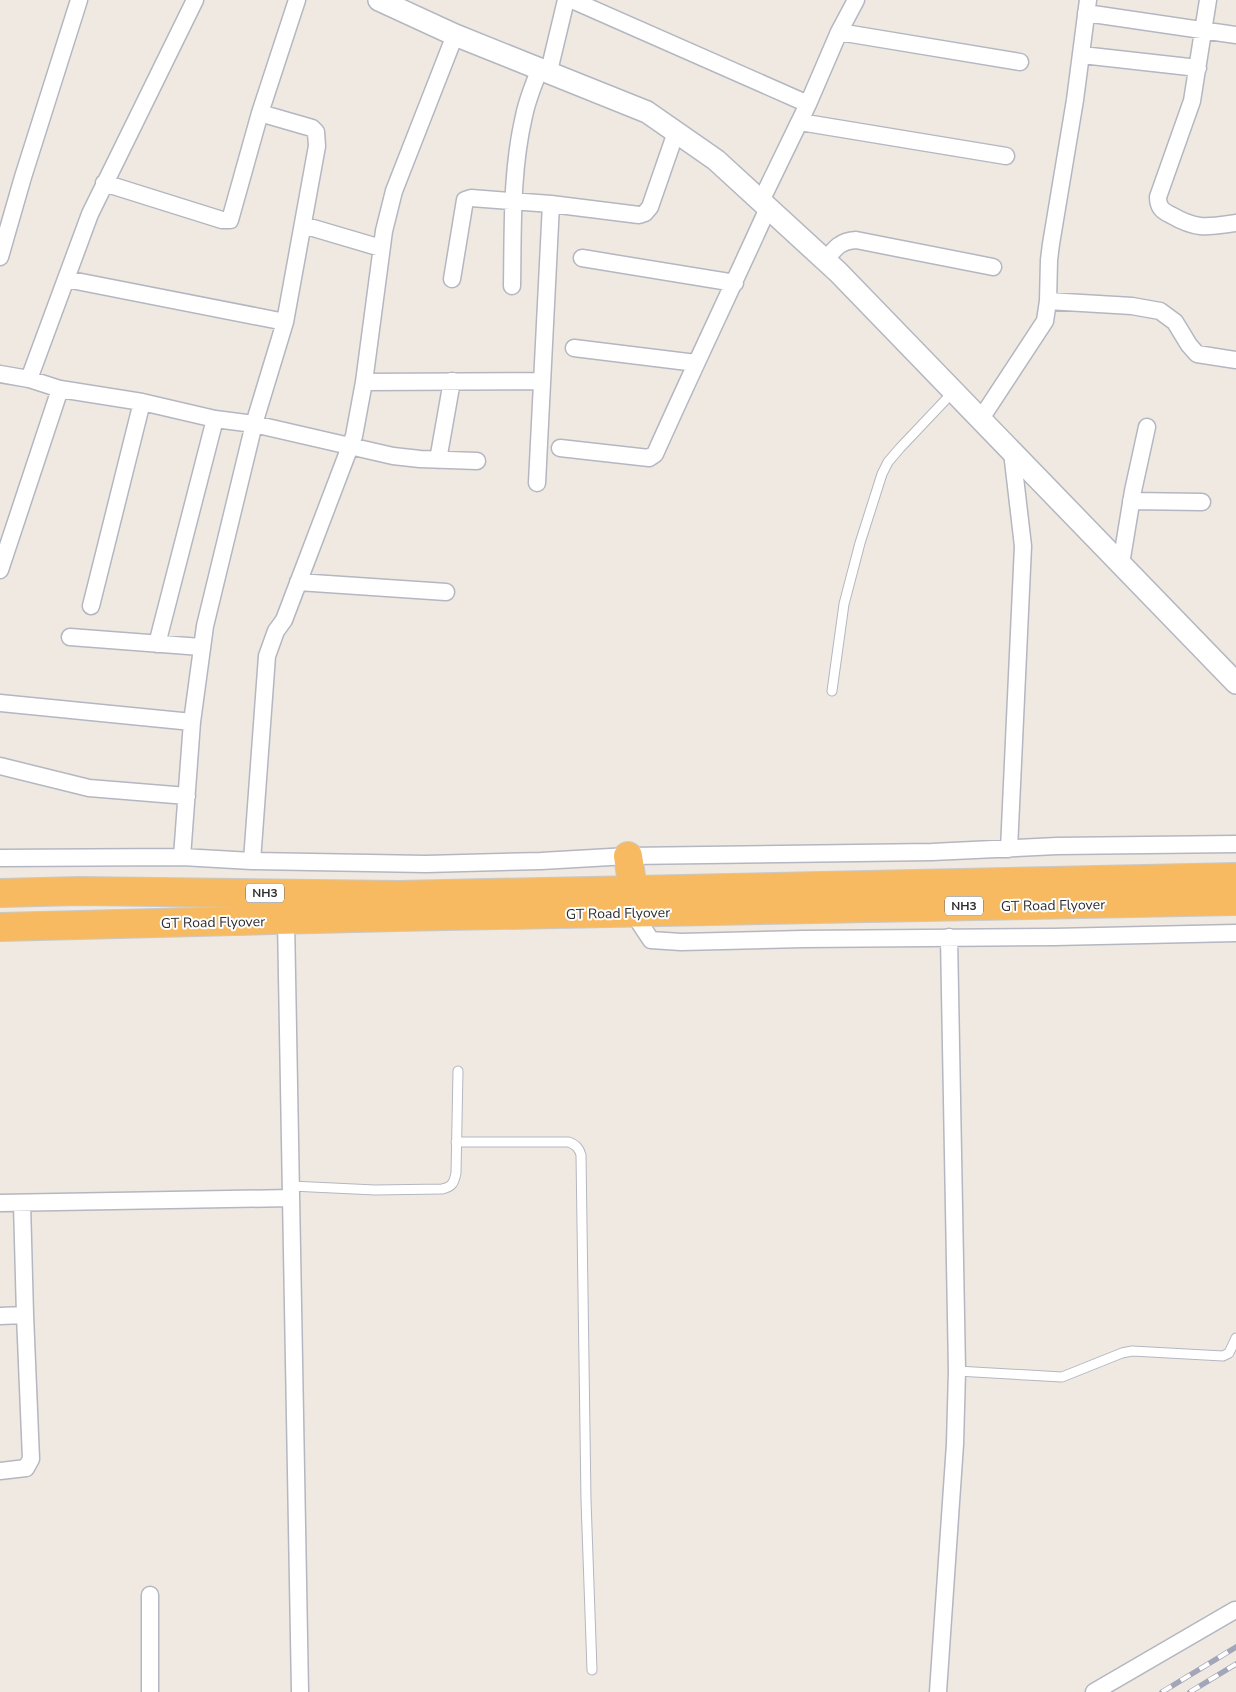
<svg xmlns="http://www.w3.org/2000/svg" width="1236" height="1692" font-family="'Nunito Sans',sans-serif">
  <style>
    .lines { fill: none; stroke-linecap: round; stroke-linejoin: round }
    .service-casing { stroke: #b4b7c1; stroke-width: 11 }
    .minor-casing { stroke: #b4b7c1; stroke-width: 19 }
    .tertiary-casing { stroke: #b4b7c1; stroke-width: 24 }
    .trunk-casing { stroke: #c9c9c9; stroke-width: 30 }
    .service { stroke: #fff; stroke-width: 9 }
    .minor { stroke: #fff; stroke-width: 16 }
    .tertiary { stroke: #fff; stroke-width: 21 }
    .trunk { stroke: #f8ba60; stroke-width: 28 }
    .rail-casing { stroke: #a3a6b8; stroke-width: 5.5 }
    .rail { stroke: #fff; stroke-width: 4; stroke-dasharray: 11; stroke-linecap: butt }
    .labels { text-anchor: middle; stroke-width: 4; stroke-linejoin: round; paint-order: stroke }
    .shield { fill: #fff; stroke: #6d6d6d; stroke-width: 1 }
    .shield-label { font-size: 12px; font-weight: bold; fill: #2e2e2e }
    .street-label { font-size: 14px; fill: #2e2e2e; stroke: #fff }
  </style>
  <rect width="100%" height="100%" fill="#efe9e1"/>
  <g class="lines">
    <defs>
      <path id="service" d="M832,691l12,-87 16,-61 22,-69 6,-12 12,-14 53,-56
        M456,1142h113c7,3 10,6 12,13l5,345 6,170
        M291,1186l84,4 67,-1c10,-2 12,-6 14,-16l2,-102
        M957,1371l105,6 60,-24 10,-2 91,5 6,-3 7,-15"/>
      <path id="minor" d="M572,0l236,104
        M1208,0l-16,101 -34,96c0,10 4,14 13,18 26,15 36,12 65,8
        M1086,13l150,22
        M839,32l181,30
        M1082,55l116,13
        M549,71l17,-71
        M800,122l206,34
        M104,183l118,37h8l30,-107 37,-113
        M761,201l47,-97 31,-72 17,-32
        M303,225l78,23
        M0,257l23,-80 56,-177
        M582,258l153,25
        M825,261c10,-13 15,-20 31,-21l137,27
        M66,279l219,43
        M452,279l13,-79 6,-2 80,6 88,11 6,-2 5,-6 26,-75
        M512,286c1,-56 -1,-115 12,-170 3,-16 10,-32 16,-48
        M1048,301l84,5 28,5 15,11 14,23 8,9 39,6
        M574,348l122,15
        M0,374l29,5 31,10 82,13 73,17 39,5 139,32 27,3 57,2
        M29,379l61,-165 105,-214
        M364,382l178,-1
        M980,420l65,-99 3,-20 1,-41 2,-16 24,-144 13,-100
        M560,448l89,10 6,-4c37,-83 76,-164 113,-246
        M438,460l14,-79
        M537,483l14,-279
        M1131,501l71,1
        M1121,564l12,-73 14,-64
        M0,570l60,-181
        M298,582l148,10
        M91,606l51,-204
        M70,637l131,10
        M157,644l58,-225
        M0,703l192,19
        M0,766l89,22 98,8
        M1009,849l14,-303 -11,-94
        M182,857l10,-135 13,-96 49,-202 31,-102 32,-176 -1,-14 -4,-4 -52,-15
        M0,858l182,-1 70,4 174,3 115,-3 87,-5 304,-4 125,-6 179,-2
        M252,861l15,-205 9,-25 8,-11 70,-184 10,-54 20,-151 10,-40 61,-156
        M633,913l18,27 30,2 122,-3 251,-2 182,-4
        M286,920l14,772
        M0,1203l291,-5
        M0,1316l25,-1
        M0,1471l26,-3 5,-9 -6,-144 -3,-112
        M150,1595v97
        M938,1692l17,-248 2,-73 -8,-434
        M1094,1692l141,-82"/>
      <path id="tertiary" d="M379,0l76,35 192,77 69,48 122,112 398,411"/>
      <path id="trunk" d="M628,856l5,33
        M0,893l80,-2 319,4 837,-18
        M0,927l397,-10 839,-16"/>
    </defs>
    <use href="#service" class="service-casing"/>
    <use href="#minor" class="minor-casing"/>
    <use href="#tertiary" class="tertiary-casing"/>
    <use href="#trunk" class="trunk-casing"/>
    <use href="#service" class="service"/>
    <use href="#minor" class="minor"/>
    <use href="#tertiary" class="tertiary"/>
    <use href="#trunk" class="trunk"/>
    <defs>
      <path id="rail" d="M1162,1692l74,-45
        M1190,1692l46,-28"/>
    </defs>
    <use href="#rail" class="rail-casing"/>
    <use href="#rail" class="rail"/>
  </g>
  <g class="labels">
    <g class="shield">
      <rect x="246" y="883.5" width="38" height="19" rx="4"/>
      <rect x="945" y="896.5" width="38" height="19" rx="4"/>
    </g>
    <g class="shield-label">
      <text x="265" y="897">NH3</text>
      <text x="964" y="910">NH3</text>
    </g>
    <g class="street-label">
      <text transform="translate(1053 905) rotate(-1)" y="5">GT Road Flyover</text>
      <text transform="translate(618 913) rotate(-1)" y="5">GT Road Flyover</text>
      <text transform="translate(213 922) rotate(-1)" y="5">GT Road Flyover</text>
    </g>
  </g>
</svg>
